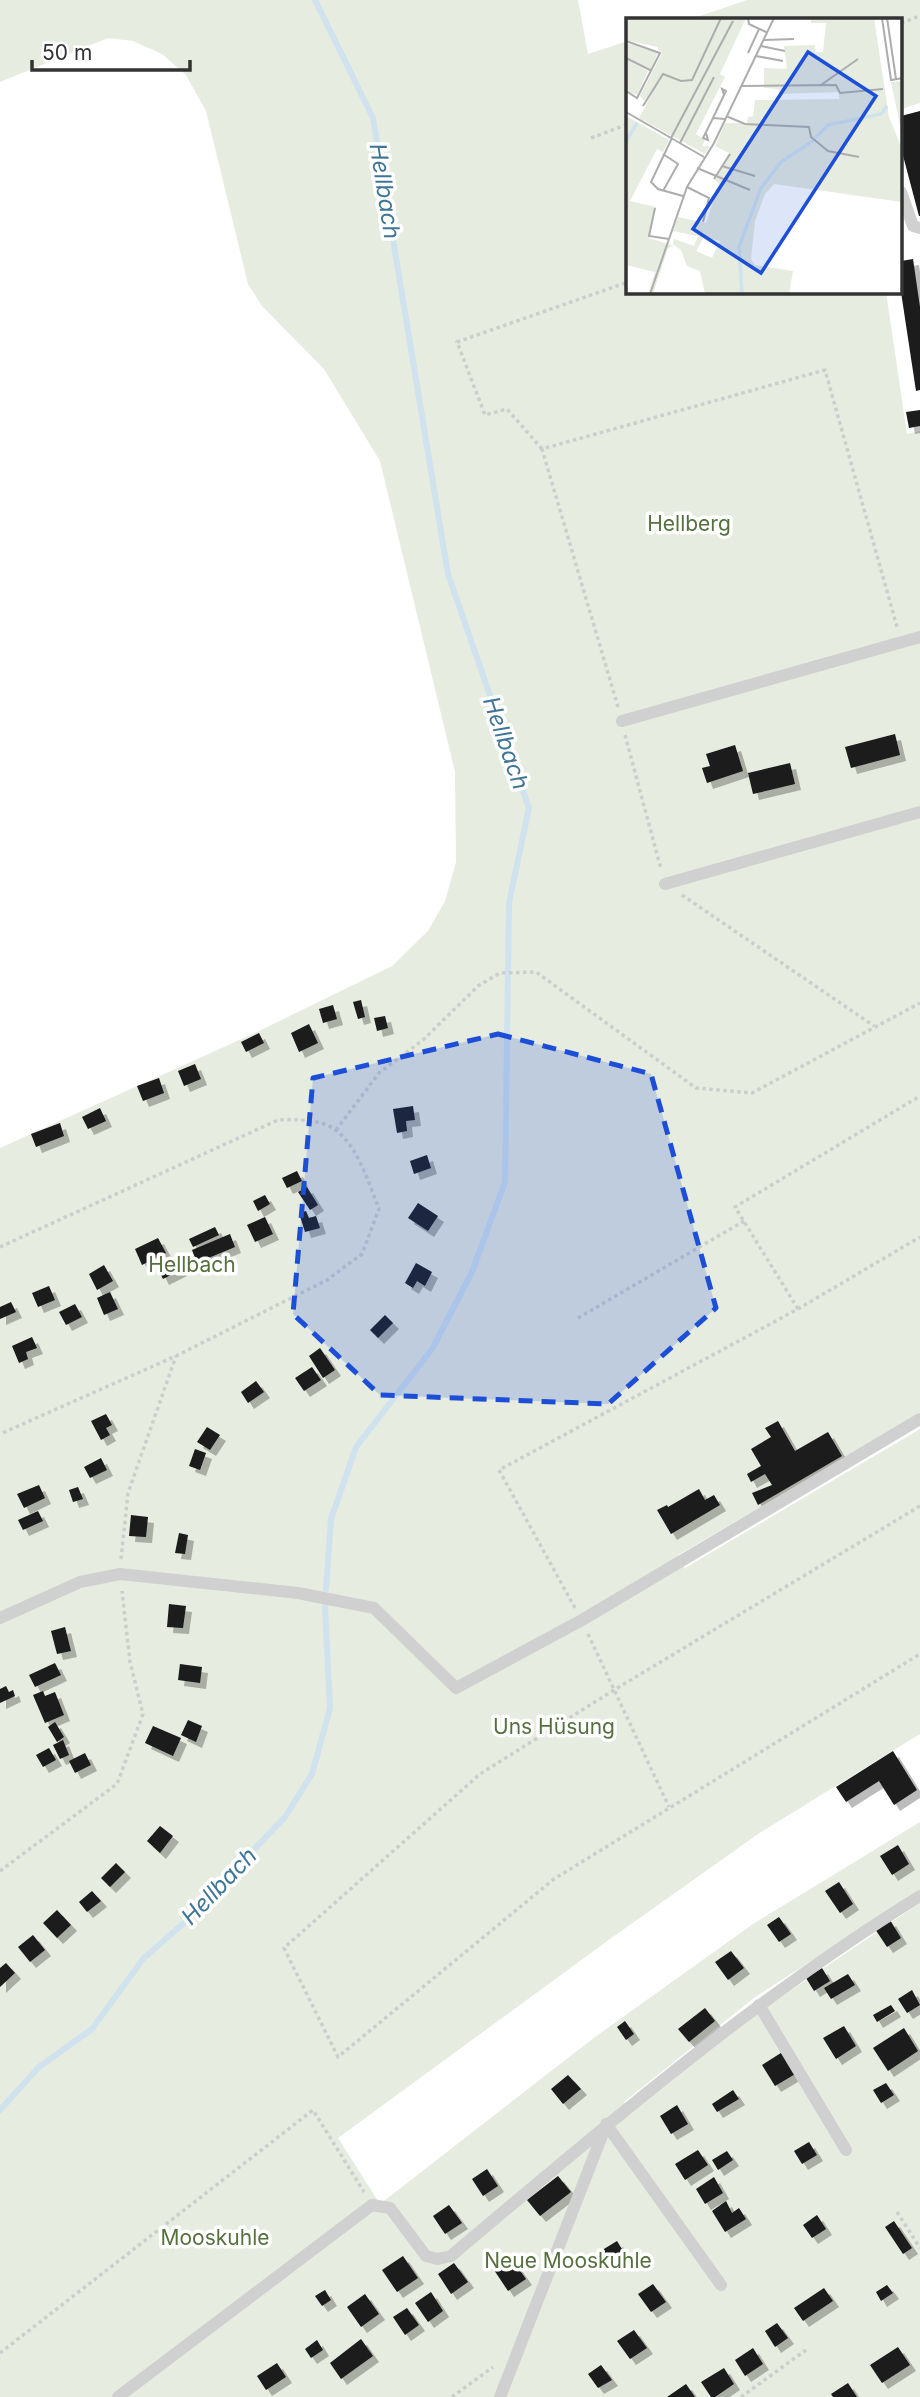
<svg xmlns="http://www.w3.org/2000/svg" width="920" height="2397" font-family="Inter,sans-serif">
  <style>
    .green { fill: #e6ecdf }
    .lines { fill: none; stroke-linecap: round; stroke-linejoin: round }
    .stream { stroke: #cfe2ee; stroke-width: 6 }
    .building { fill: #1a1a1a; filter: url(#shadow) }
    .path { stroke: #cdcdcd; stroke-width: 3.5; stroke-dasharray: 3.5 3.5; stroke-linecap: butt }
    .lane { stroke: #d0d0d0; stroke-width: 12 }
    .marked { fill: #1d4ed8; fill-opacity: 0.2; stroke: #1d4ed8; stroke-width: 5; stroke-dasharray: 14 9; stroke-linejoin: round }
    .labels { text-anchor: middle; stroke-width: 7; stroke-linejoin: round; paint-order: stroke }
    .park-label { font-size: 21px; fill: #56703f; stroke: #fff }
    .water-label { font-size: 23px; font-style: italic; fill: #3f7597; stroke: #fff }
    .inset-river { fill: none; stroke: #cfe2ee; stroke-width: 3.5 }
    .inset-road { fill: none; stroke: #adadad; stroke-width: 2 }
    .view { fill: #1d4ed8; fill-opacity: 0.15; stroke: #1d4ed8; stroke-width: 3.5 }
    .inset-edge { fill: none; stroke: #333; stroke-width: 3.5 }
  </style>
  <defs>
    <filter id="shadow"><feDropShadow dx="6" dy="6" stdDeviation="0" flood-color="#0004"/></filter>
  </defs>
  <rect width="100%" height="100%" fill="#fff"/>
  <path class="green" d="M0,0h578l10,54 40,-13v251h258l21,142 13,-3v981l-57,35 -185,108 7,13 235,-139v305l-162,100 -148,105 -272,199 42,66 215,-167 158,-113 167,-102v69l-165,106 -131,105 6,9 145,-110 145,-98v494h-920v-1249l255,-115 137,-67 36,-35 17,-30 11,-39 -1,-90 -75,-311 -56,-92 -62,-63 -14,-22 -42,-173 -20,-36 -24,-21 -29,-13 -25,-3 -108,44z
    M747,0h173v103l-19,6v-90h-210z"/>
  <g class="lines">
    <path class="stream" d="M315,0l58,118 75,456 81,234 -20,95 -4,279 -33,90 -40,77 -76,98 -25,72 -5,70
      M0,2110l39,-43 53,-38 51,-70 43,-38 99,-104 27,-43 18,-66 -5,-101"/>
  </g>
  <path class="building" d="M920,111v105h-1l-18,-68v-32z
    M913,259l7,48v83l-4,1 -15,-99v-31z
    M920,410v16l-11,2 -3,-16z
    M895,734l5,21 -49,13 -6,-21z
    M735,745l8,26 -36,12 -5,-15 8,-2 -4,-12z
    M790,763l5,21 -42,10 -5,-21z
    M361,1000l4,17 -7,2 -5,-17z
    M333,1005l4,14 -14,4 -4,-14z
    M385,1016l3,12 -11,3 -3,-13z
    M309,1024l9,19 -19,9 -8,-19z
    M259,1033l5,10 -18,9 -5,-10z
    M195,1064l6,15 -17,7 -6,-15z
    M159,1078l5,15 -21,8 -6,-15z
    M413,1106l2,14 -9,1 1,10 -10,2 -4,-24z
    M100,1108l6,13 -18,8 -6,-12z
    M60,1123l4,13 -28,11 -5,-13z
    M427,1155l4,13 -17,6 -4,-13z
    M297,1171l5,10 -15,7 -5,-10z
    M307,1187l11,18 -8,5 -12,-18z
    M265,1195l5,9 -12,7 -5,-10z
    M418,1203l20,13 -10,15 -20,-13z
    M306,1211l3,7 7,-2 4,12 -15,4 -6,-19z
    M265,1217l8,17 -18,8 -8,-17z
    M215,1227l4,8 -26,12 -4,-8z
    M230,1234l5,13 -29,12 2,5 -9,4 -7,-18z
    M158,1238l8,15 -24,12 -7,-16z
    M175,1258l6,12 -18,9 -6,-12z
    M416,1263l16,9 -7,14 -8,-5 -4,7 -8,-5z
    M104,1265l9,16 -16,9 -8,-16z
    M49,1286l6,14 -17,7 -6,-14z
    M110,1292l8,17 -14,6 -7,-17z
    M11,1302l5,10 -16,7v-12z
    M75,1304l7,13 -16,8 -7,-13z
    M385,1315l8,8 -15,15 -8,-8z
    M32,1337l5,11 -11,4 2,7 -9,4 -7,-17z
    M320,1348l15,22 -12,8 -14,-22z
    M312,1367l9,13 -17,11 -9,-13z
    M256,1381l8,11 -16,11 -7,-11z
    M106,1414l6,11 -6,3 4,7 -9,5 -10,-19z
    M778,1421l17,30 33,-19 14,24 -84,49 -6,-12 20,-8 -7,-11 -14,8 -4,-8 14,-8 -10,-17 20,-12 -6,-9z
    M207,1427l13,8 -10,15 -13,-8z
    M195,1449l11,4 -6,17 -11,-4z
    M101,1458l6,12 -17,8 -6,-11z
    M39,1485l6,13 -21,10 -7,-14z
    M78,1487l5,12 -10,3 -4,-12z
    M699,1489l6,11 9,-5 6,10 -49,29 -14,-24 10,-5 1,2z
    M38,1511l5,10 -20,9 -5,-10z
    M131,1515l17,2 -2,20 -17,-1z
    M179,1533l9,2 -3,19 -10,-1z
    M169,1604l17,2 -3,22 -16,-1z
    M65,1627l6,24 -14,3 -6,-23z
    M55,1663l6,12 -26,12 -6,-12z
    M180,1664l22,3 -2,16 -22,-3z
    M6,1686l3,6 4,-2 2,6 -15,7v-14z
    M43,1691l2,5 10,-4 9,23 -19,8 -12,-28z
    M188,1720l14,6 -6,16 -15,-7z
    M55,1722l9,15 -7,5 -9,-15z
    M153,1726l28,12 -8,18 -28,-13z
    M63,1740l6,15 -9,4 -7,-14z
    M49,1748l7,12 -13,7 -7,-12z
    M893,1751l24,39 -23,15 -15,-24 -33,21 -10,-15z
    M85,1753l6,12 -16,8 -6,-12z
    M160,1826l13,10 -13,17 -13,-12z
    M898,1845l11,19 -17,11 -12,-19z
    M116,1863l9,9 -15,15 -9,-9z
    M839,1882l14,22 -13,9 -15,-22z
    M92,1891l9,10 -14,11 -8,-10z
    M57,1910l14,15 -14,13 -14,-15z
    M779,1917l12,17 -12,8 -12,-17z
    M890,1920l11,18 -14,9 -12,-18z
    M33,1935l12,15 -15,12 -12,-15z
    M731,1951l13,17 -16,12 -13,-18z
    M6,1963l9,10 -15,14v-19z
    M822,1968l8,13 -16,10 -8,-13z
    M848,1974l7,11 -24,14 -7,-11z
    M912,1990l8,15 -13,8 -9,-14z
    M891,2005l4,6 -18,11 -4,-7z
    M705,2008l10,13 -26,21 -11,-13z
    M625,2021l9,13 -8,6 -9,-13z
    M844,2026l12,20 -20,13 -13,-21z
    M904,2028l14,23 -30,20 -15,-23z
    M784,2051l13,22 -22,13 -13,-21z
    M568,2075l13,14 -18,15 -12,-15z
    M886,2083l8,12 -13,8 -8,-13z
    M733,2090l6,9 -22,13 -5,-8z
    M677,2105l11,19 -17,10 -11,-18z
    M809,2142l8,13 -15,9 -8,-13z
    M698,2150l10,15 -23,15 -10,-16z
    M727,2151l6,9 -15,10 -6,-10z
    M487,2169l11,17 -15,10 -11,-17z
    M558,2176l13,16 -31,24 -13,-16z
    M714,2177l9,16 -18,11 -9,-15z
    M726,2201l6,12 7,-5 7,11 -21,13 -13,-21z
    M449,2205l13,18 -17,11 -12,-18z
    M817,2215l9,14 -14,9 -9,-13z
    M894,2221l18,27 -9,6 -18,-27z
    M617,2241l8,13 -18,11 -8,-13z
    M403,2256l15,22 -21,14 -15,-22z
    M511,2258l15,21 -18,12 -14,-21z
    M454,2263l14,19 -17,12 -13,-20z
    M653,2284l13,18 -15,10 -13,-18z
    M887,2285l6,8 -12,8 -5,-9z
    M824,2288l9,13 -30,20 -9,-13z
    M325,2290l6,10 -9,6 -7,-10z
    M431,2292l12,19 -15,11 -13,-19z
    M365,2294l14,20 -18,13 -14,-20z
    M407,2308l12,17 -14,10 -12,-18z
    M777,2323l11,15 -13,9 -10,-16z
    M634,2330l13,18 -17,11 -13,-18z
    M361,2339l12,17 -32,23 -11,-16z
    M317,2340l6,10 -12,8 -6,-9z
    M898,2347l12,18 -28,18 -12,-18z
    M753,2348l10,16 -18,12 -10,-16z
    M277,2363l9,14 -20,13 -9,-14z
    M601,2365l11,15 -14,8 -10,-14z
    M724,2368l10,16 -19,13h-4l-10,-15z
    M848,2383l9,14h-24l-2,-3z
    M686,2384l9,13h-28z"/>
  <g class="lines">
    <path class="path" d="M901,23l19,-7
      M591,138l37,-14
      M542,449l-35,-40 -22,6 -28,-73 171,-60
      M618,707l-76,-258 283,-79 72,257
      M625,735l36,134
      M682,895l192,131
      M336,1130l43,-57 44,-33 55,-54 22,-13 36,-1 160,116 56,5 168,-90
      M0,1247l278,-127c17,-1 45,-1 59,11 22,18 32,53 42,78l-17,45 -35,26 -151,76 -176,78
      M798,1309l-63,-102 185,-111
      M578,1318l166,-97
      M920,1506l-306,184 -134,84 -196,174 54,109 216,-178 366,-225
      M121,1559l7,-66 48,-137
      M575,1608l-76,-138 299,-161 122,-72
      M588,1634l81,173
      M0,1871l117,-87 26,-70 -13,-52 -8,-71
      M897,2212l23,36
      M0,2353l313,-243 51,82
      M452,2397l41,-30
      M741,2397l65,-47"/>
    <path class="lane" d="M901,192l12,34 7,2
      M622,721l298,-84
      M665,884l255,-72
      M0,1618l80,-36 40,-8 178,19 76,15 82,80 126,-68 338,-201
      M759,2005l87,145
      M606,2124l115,161
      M118,2397l254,-192 18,3 36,48 12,3 13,-3c150,-127 301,-256 469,-360
      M500,2397l105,-269"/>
  </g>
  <path class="marked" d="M498,1034l153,40 65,234 -108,96 -228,-9 -87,-81 20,-236z"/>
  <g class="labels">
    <g class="park-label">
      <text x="689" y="531">Hellberg</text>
      <text x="192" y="1272">Hellbach</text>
      <text x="554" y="1734">Uns Hüsung</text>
      <text x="215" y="2245">Mooskuhle</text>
      <text x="568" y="2268">Neue Mooskuhle</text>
    </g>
    <g class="water-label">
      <text transform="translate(385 191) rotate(81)" y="8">Hellbach</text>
      <text transform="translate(506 743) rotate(71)" y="8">Hellbach</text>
      <text transform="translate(219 1886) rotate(-46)" y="8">Hellbach</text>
    </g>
  </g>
  <g transform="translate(626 18)">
    <rect width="276" height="276" fill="#fff"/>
    <path d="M0,0h120l-26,56 5,3 -29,57 9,6 -3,6h8l-5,8 -66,-36 15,-28 -10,11 -4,-5 22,-43 -5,-6 -31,-7zM185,0h63l15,99 13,32v53l-128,-18 -9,10 -10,27 -4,38 4,6 38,6 -4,23h-84l-5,-23 -13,-5 -6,-16 -8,-6 1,-5 20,7 4,-10 -25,-5 5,-14 28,6 13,-39 -5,-5 15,-26 -14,-7 10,-23h22l1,-6 5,-1 2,-16 84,-1v-7l-60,2v-5l-15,-1v-20l23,1 -3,-23 31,-1v7h8l3,-29h-15zM78,219l16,4 -8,17 -16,-7zM0,25l32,9 -7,17 -25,-12zM0,41l22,12 -11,24 -11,-4zM276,63v53l-11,-52zM0,98l43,24 -6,12 -6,-3 -27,52 26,6 -7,31 25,8 -6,2 -15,46h-5l7,-22 -29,-7z" fill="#e6ecdf" fill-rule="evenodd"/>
    <path class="inset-river" d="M189,120l13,-13 53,-11 6,-8M0,123l11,-18M116,276l-3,-47 22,-59 20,-26 33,-22"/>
    <path class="inset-road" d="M122,0l1,6 19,9M256,0l9,62 12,-2M261,0l9,61M138,22l30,-1M0,23l34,12 -23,45 -11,-7M135,28l24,5M122,35l11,-24M130,38l27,5M0,40l26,13M195,67l37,-26M115,68l95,-1 4,8 43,-4M17,88l20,-32 18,7 11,-1 29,-62M0,94l78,45M100,98l19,8 64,3 2,10 17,14 31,6M87,100l10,-21 3,-6 -4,-2 2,6M80,115l2,7 -5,-2 10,-20 12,1M45,120l62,-117M46,120l-21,44 7,7 25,7M54,125l34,-66M37,136l15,10 -15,27M96,148l33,10M71,150l53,22M88,161l16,-25M61,169l22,11 -6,24M29,190l-6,28 20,3M24,276l37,-107 27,-44 60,-125"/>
    <path class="view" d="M182,34l68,44 -115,177 -68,-44z"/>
    <rect width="276" height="276" class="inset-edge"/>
  </g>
  <path d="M32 60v10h158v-10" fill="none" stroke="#333333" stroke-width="3.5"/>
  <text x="42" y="60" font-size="21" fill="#333333" stroke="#ffffff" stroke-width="5" paint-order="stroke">50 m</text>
</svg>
